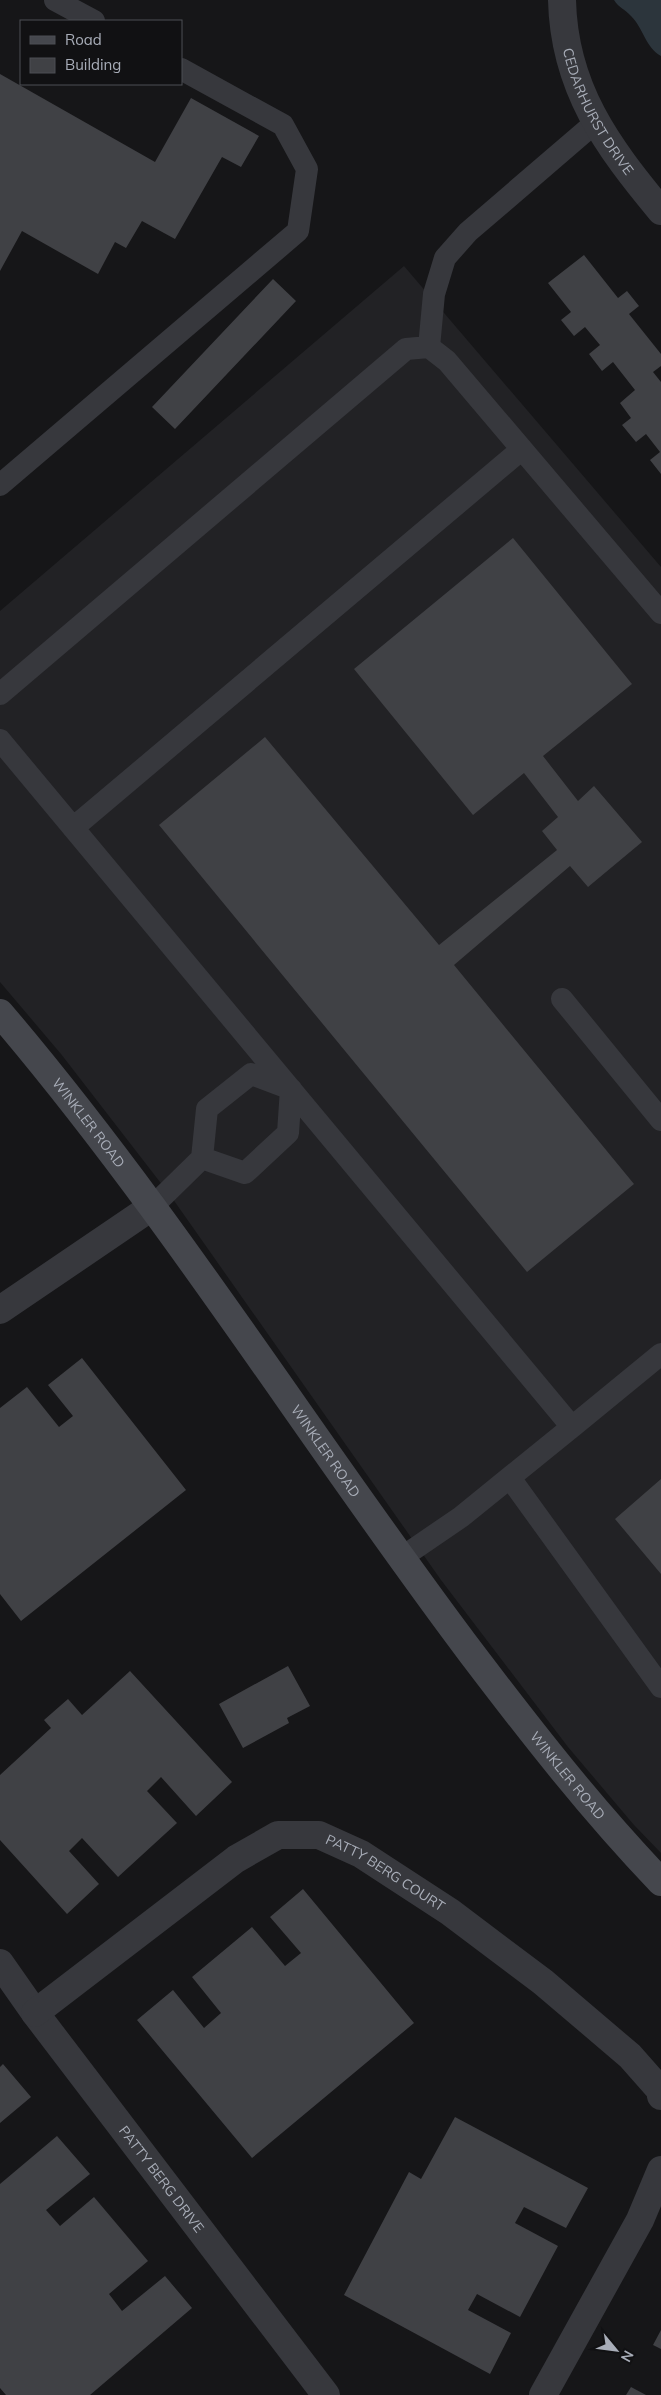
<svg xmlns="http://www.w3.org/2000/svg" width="661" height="2395" font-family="Mulish,sans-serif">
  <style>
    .built { fill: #222225 }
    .water { fill: #2c353c }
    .building { fill: #404145 }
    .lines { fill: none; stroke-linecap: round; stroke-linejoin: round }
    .lane { stroke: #37383d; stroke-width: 22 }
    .street { stroke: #37383d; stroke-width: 28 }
    .secondary { stroke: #45474d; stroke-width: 28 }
    .labels { text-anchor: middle; stroke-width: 4; stroke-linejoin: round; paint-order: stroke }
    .street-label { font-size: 14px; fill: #a8adb8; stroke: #111113 }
  </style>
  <rect width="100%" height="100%" fill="#161618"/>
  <path class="built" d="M404,266l257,301v1286l-27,-28 -66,-78 -127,-167 -271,-385 -109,-141 -61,-72v-371z"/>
  <path class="water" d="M614,0h47v56c-16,-9 -17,-27 -30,-40 -6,-7 -12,-8 -17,-16z"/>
  <path class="building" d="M0,74l155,88 36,-64 68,38 -18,31 -19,-10 -47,82 -33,-18 -16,27 -11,-6 -17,32 -76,-43 -22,40z
    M584,255l34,43 9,-7 12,15 -10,8 32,40v12l-8,6 8,10v92l-11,-14 10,-8 -14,-18 -10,8 -14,-17 9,-7 -11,-15 15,-13 -22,-28 -11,9 -13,-17 11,-9 -15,-18 -11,9 -13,-16 10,-8 -23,-29z
    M273,279l23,22 -121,128 -23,-22z
    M513,538l119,146 -89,72 35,45 16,-15 48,56 -54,45 -18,-21 -116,99 180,219 -107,88 -368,-447 106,-88 174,208 118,-95 -15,-19 16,-14 -34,-44 -51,42 -119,-146z
    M82,1358l104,132 -165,131 -21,-27v-186l27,-21 32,40 14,-11 -25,-31z
    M661,1479v95l-46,-55z
    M288,1666l22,40 -23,12 2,5 -46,25 -24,-44z
    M130,1671l102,111 -36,34 -35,-39 -14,14 30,32 -59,54 -36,-39 -13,13 30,33 -32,30 -67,-74v-65l51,-47 -7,-8 24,-21 14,16z
    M303,1889l111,134 -162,135 -115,-138 36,-30 31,38 17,-15 -29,-36 60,-50 33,39 16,-13 -31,-36z
    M3,2064l28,33 -31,26v-56z
    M455,2117l133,71 -22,40 -42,-21 -9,16 43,23 -38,71 -43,-23 -9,16 43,23 -21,41 -146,-79 65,-123 12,7z
    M57,2136l33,38 -44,36 14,16 34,-29 54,64 -39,33 13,17 43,-35 27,32 -102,87h-84l-6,-7v-204z
    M661,2330v19l-8,-4z
    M631,2387l15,8h-20z"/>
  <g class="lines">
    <path class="lane" d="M55,0l39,21
      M429,347l5,-53 11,-36 23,-26 128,-110
      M0,485l298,-254 9,-62 -24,-44 -102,-56
      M0,694l406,-345 23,-2 18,14 214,252
      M0,740l572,687 -111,90 -60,41
      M73,828l449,-379
      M562,999l99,121
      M153,1206l49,-48 5,-49 44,-35 40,15 -3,44 -43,40 -43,-15
      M572,1427l89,-73
      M510,1478l151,209"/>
    <g class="street">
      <path id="s1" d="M562,0c2,88 45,146 99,211"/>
      <path d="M0,1310l153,-104"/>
      <path id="s2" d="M0,1963l35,50 291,382"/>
      <path id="s3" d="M35,2013l201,-154 42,-24h41l42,19 89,58 93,70 87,74 30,34 1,6"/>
      <path d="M543,2395l97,-175 21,-50"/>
    </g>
    <path class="secondary" id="s4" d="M0,1013c172,202 312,429 472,641 60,79 120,156 189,228"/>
  </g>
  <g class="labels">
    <g class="street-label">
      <text dy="5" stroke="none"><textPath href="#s1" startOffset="119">CEDARHURST DRIVE</textPath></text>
      <text dy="5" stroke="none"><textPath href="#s4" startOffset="141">WINKLER ROAD</textPath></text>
      <text dy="5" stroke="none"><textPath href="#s4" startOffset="546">WINKLER ROAD</textPath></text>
      <text dy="5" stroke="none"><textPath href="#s4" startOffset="951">WINKLER ROAD</textPath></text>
      <text dy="5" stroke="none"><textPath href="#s3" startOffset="419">PATTY BERG COURT</textPath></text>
      <text dy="5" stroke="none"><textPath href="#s2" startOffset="270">PATTY BERG DRIVE</textPath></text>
    </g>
  </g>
  <rect x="20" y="20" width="162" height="65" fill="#111113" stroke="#4d4f55"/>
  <rect x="30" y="36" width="25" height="8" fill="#45474d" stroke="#4d4f55"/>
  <text x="65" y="45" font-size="15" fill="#a8adb8">Road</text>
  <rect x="30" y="58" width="25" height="15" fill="#404145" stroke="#4d4f55"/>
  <text x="65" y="70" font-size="15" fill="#a8adb8">Building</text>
  <g transform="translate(616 2350) rotate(119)" stroke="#111113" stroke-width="4" paint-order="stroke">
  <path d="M0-4L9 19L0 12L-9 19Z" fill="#a8adb8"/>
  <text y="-8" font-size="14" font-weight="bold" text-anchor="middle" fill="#a8adb8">N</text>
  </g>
</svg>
